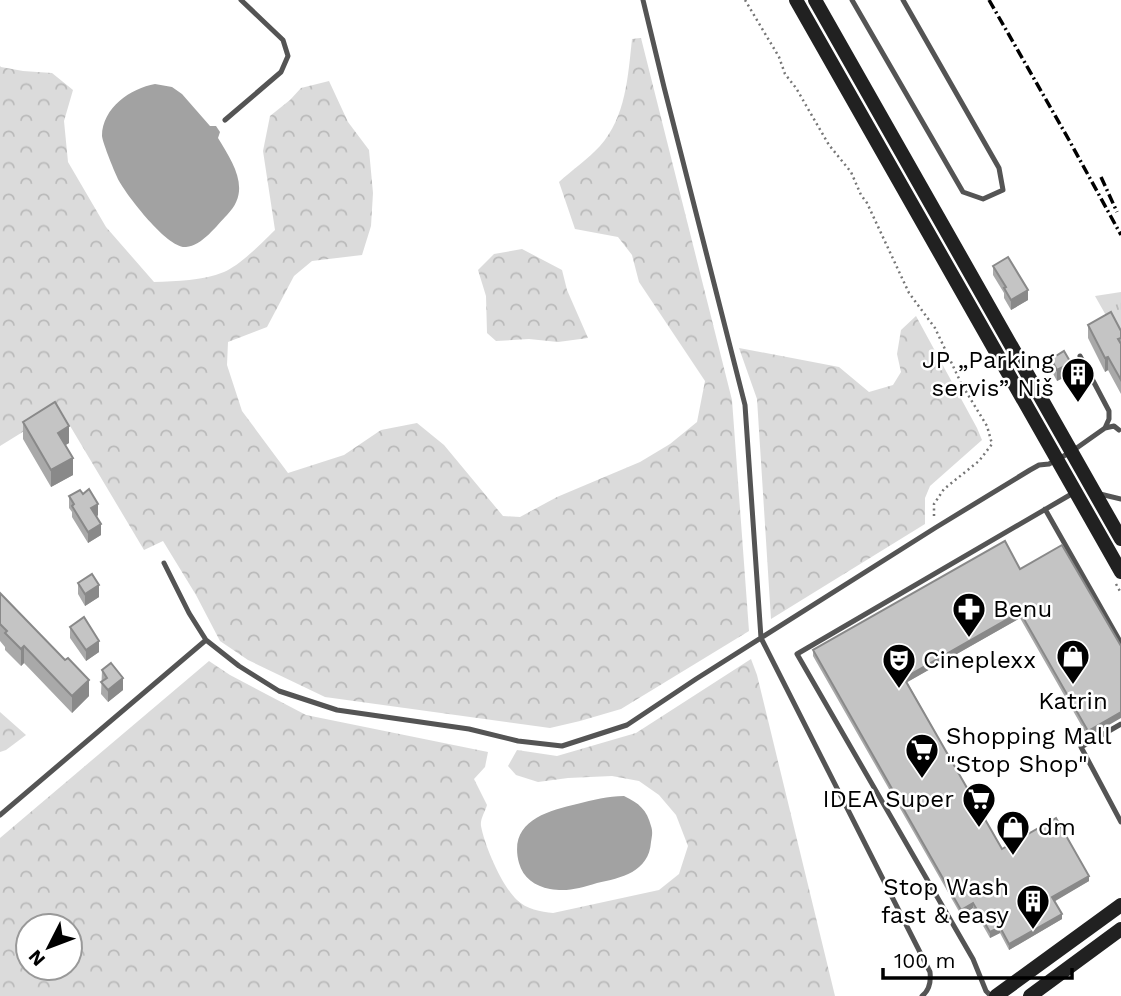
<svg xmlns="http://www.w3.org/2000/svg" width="1121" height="996" font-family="'Work Sans',sans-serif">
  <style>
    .grass { fill: url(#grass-tufts) }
    .forest { fill: url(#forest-crowns); fill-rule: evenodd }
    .water { fill: #a2a2a2 }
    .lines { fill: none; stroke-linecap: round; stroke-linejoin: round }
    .path { stroke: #767676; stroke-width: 2.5; stroke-dasharray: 2 3.5; stroke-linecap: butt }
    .lane { stroke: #545454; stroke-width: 5 }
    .secondary { stroke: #212121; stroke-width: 14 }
    .rail { stroke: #000; stroke-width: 3.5; stroke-dasharray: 10 3.5 2 3.5; stroke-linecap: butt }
    .wall { fill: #a9a9a9 }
    .shaded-wall { fill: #898989 }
    .building { fill: #c4c4c4; stroke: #898989; stroke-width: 2 }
    .labels { text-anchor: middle; stroke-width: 5; stroke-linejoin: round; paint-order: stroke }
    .poi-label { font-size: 24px; fill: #000; stroke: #fff; text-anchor: start }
  </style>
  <defs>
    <pattern id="grass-tufts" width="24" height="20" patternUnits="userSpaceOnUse" patternTransform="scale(1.75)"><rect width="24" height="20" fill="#dbdbdb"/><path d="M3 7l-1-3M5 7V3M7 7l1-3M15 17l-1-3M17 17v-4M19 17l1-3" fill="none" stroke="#bababa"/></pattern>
    <pattern id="forest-crowns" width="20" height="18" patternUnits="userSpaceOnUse" patternTransform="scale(1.75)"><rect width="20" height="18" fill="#dbdbdb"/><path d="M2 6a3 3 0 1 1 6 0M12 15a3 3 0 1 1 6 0" fill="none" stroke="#bababa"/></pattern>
  </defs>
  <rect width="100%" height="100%" fill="#fff"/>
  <path class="grass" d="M1121,292v50l-26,-46z"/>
  <path class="forest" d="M641,38l91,362 17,231 -128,78 -41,12 -30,7 -225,-31 -77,-37 -28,-19 -24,-46 -33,-54 -19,9 -84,-141 -60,37v-380l1,1 22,4 29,2 21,17 -9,31 4,41 38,65 48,55c23,-1 48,-1 70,-10 15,-6 39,-30 51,-42l-12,-79 7,-35 20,-16 11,-12 28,-7 19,41 21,28 4,43 -2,33 -9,29 -50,6 -18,15 -27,51 -39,15 -1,23 15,46 46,62 56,-18 37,-25 36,-7 27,22 59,71 17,1 37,-20 83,-35 30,-18 27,-22 8,-41 -66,-99 -7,-27 -14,-18 -43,-8 -16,-47c13,-12 29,-23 41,-36 26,-29 28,-70 32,-107z
    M522,249l40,21 5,20 21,48 -30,4 -29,-3 -33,2 -9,-8 -1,-37 -8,-26 16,-16z
    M916,316l61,112 5,12 -52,46 -5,12v26l-154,95 -14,-220 -18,-51 100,19 30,25 24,-7 8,-13 -4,-18 4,-24z
    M751,659l6,16 78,321h-835v-158l209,-177 21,14 76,40 182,37 -3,15 -11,12 13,26c-2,7 -7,14 -6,21 4,21 21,60 36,74 9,9 24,12 36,13l106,-23 20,-16 9,-28 -12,-31 -17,-20 -20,-14 -27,-5 -44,2 -30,4 -22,-7 -8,-9 9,-16 40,6 79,-23zM28,926h42v42h-42z
    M0,712l26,23 -20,15 -6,2z"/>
  <path class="water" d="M155,84l17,3 10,7 28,32h6l4,6 -2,6c15,25 34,52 9,77 -10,10 -25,31 -41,32 -18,2 -58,-50 -67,-66 -4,-8 -16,-37 -17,-45 0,-28 29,-48 53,-52z
    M624,796c15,7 23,14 27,30 2,6 1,10 0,16 -2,30 -30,36 -54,41 -17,5 -29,9 -47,6 -15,-3 -27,-11 -31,-26 -11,-41 27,-52 58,-59 16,-4 31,-8 47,-8z"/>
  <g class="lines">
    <path class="path" d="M745,0l34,57 6,17 11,14 33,57 22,27 10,23 6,8 42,90 26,35 27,57 25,41 5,18 -13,17 -35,28 -10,15v14
      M1116,584l5,9"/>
    <path class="lane" d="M643,0l21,87 81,318 16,233 169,334c1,9 0,18 -8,24
      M852,0l111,192 20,7 20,-9 -4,-22 -96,-168
      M225,120l56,-48 7,-16 -5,-16 -42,-40
      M1105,428l9,-2 5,4
      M1100,494l21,5
      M1045,509l76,134
      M164,563l25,50 17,27 33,26 40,25 58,19 132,19 49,12 44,5 65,-21 69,-46 239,-151 95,-58 9,-5 10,-1 22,-12 34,-24 4,-9v-8l-29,-55
      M1121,724l-40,23 40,75
      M0,815l206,-175
      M991,996l-5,-5 -13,-32 -176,-305 278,-162"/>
    <path class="secondary" d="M796,0l325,572
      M815,0l306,539
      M996,996l125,-91
      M1030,996l91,-67"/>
    <path class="rail" d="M989,0l80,140 52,95
      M1101,177l16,35"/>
  </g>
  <path class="wall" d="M993,266l35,34 -17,10 -7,-12v-5l-11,-18z
    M1088,325l33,6v63l-13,-24 -3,2 -17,-34z
    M1051,359l20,15 -14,7 -6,-11z
    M23,422l46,21 -4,2 8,30 -22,12 -28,-48z
    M69,496l29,19 -1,2 4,18 -13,8 -16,-26v-5l-3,-4z
    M1020,569l101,77 -33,91 -68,-119 -113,64 95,167 87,32 -35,20 8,18 -53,31 -9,-17 -10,5 -17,-30 -12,7 -148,-259v-6z
    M78,583l21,14 -14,9 -7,-12z
    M0,593l89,103 -17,17 -48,-50 -3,3 -16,-16v-3l-5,-6z
    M70,627l29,25 -13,9 -16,-23z
    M102,670l21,20 -15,12 -7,-8z"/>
  <path class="shaded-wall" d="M1028,290v10l-17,10v-10z
    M1108,357v13l-3,2v-14z
    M1071,363v11l-14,7v-11z
    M69,426v17l-11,7v-17z
    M73,458v17l-22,12v-17z
    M98,504v11l-7,5v-12z
    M101,524v11l-13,8v-11z
    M99,585v12l-14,9v-12z
    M1020,612v6l-116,66v-6z
    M99,641v11l-13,9v-11z
    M24,646v17l-3,3v-17z
    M123,678v12l-15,12v-12z
    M89,680v16l-17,17v-17z
    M1121,712v6l-33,19v-6z
    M1089,876v5l-37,22v-6z
    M973,903v5l-12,7v-5z
    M1062,914v5l-53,31v-6z
    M1000,927v6l-10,5v-6z"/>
  <path class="building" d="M1008,257l20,33 -17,10 -7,-12 2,-1 -13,-21z
    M1111,312l10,19v7l-3,1 3,5v36l-13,-23 -3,1 -17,-33z
    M1064,351l7,12 -14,7 -6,-11z
    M55,402l14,24 -11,7 15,25 -22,12 -28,-48z
    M89,489l9,15 -7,4 10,16 -13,8 -16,-26 2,-2 -5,-8 11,-6 3,4z
    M1005,541l15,28 42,-24 59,101v66l-33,19 -68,-119 -116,66 98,171 54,-31 33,58 -37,21 10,17 -53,30 -9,-17 -10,5 -17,-29 -12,7 -148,-260z
    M92,574l7,11 -14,9 -7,-11z
    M0,593l65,67 3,-2 21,22 -17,16 -48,-50 -3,3 -16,-16 2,-2 -7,-7z
    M84,617l15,24 -13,9 -16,-23z
    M111,663l12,15 -15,12 -7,-8 6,-4 -5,-8z"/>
  <defs>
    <symbol id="building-pin" viewBox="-11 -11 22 30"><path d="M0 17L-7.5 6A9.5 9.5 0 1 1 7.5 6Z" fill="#000" stroke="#fff"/><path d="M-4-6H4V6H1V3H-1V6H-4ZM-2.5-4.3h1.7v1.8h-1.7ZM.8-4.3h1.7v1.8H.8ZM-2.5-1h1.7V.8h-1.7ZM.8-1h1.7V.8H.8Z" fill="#fff"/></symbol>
    <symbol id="pharmacy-pin" viewBox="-11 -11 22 30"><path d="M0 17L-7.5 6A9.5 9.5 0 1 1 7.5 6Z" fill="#000" stroke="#fff"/><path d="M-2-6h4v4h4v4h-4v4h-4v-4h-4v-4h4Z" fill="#fff"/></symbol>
    <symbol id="shop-pin" viewBox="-11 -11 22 30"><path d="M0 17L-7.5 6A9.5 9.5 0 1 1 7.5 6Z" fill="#000" stroke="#fff"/><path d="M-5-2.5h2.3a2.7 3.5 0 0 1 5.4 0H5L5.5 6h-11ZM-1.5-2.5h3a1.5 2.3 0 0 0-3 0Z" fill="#fff"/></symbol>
    <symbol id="theatre-pin" viewBox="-11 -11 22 30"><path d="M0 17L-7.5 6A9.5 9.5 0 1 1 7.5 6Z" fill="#000" stroke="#fff"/><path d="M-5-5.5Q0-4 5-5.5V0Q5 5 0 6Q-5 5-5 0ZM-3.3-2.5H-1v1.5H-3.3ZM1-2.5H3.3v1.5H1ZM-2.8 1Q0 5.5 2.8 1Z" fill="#fff"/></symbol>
    <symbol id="supermarket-pin" viewBox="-11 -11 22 30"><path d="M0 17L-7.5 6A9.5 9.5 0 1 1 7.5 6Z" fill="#000" stroke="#fff"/><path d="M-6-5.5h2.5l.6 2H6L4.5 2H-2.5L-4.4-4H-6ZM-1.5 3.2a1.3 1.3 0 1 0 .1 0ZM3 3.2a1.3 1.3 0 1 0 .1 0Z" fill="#fff"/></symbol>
  </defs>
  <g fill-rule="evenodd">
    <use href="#building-pin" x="1059" y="355" width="38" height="52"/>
    <use href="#pharmacy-pin" x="950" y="590" width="38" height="52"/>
    <use href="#shop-pin" x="1054" y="637" width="38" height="52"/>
    <use href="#theatre-pin" x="880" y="641" width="38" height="52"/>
    <use href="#supermarket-pin" x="903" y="731" width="38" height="52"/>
    <use href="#supermarket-pin" x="960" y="780" width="38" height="52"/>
    <use href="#shop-pin" x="994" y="808" width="38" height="52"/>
    <use href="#building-pin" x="1014" y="882" width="38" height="52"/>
  </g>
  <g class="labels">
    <g class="poi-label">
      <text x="1054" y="368" text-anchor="end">JP „Parking<tspan x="1054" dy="28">servis” Niš</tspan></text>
      <text x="993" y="617">Benu</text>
      <text x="923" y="668">Cineplexx</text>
      <text x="1073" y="709" text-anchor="middle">Katrin</text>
      <text x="946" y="744">Shopping Mall<tspan x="946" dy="28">"Stop Shop"</tspan></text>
      <text x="954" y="807" text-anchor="end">IDEA Super</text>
      <text x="1038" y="835">dm</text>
      <text x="1009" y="895" text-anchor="end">Stop Wash<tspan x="1009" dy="28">fast &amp; easy</tspan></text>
    </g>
  </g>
  <g transform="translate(49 947) rotate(228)"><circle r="33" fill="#ffffff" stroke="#999999" stroke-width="2"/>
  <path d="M0-5L12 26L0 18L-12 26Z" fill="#000000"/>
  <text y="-10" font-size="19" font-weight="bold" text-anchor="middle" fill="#000000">N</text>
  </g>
  <path d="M883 968v10h189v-10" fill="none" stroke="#000000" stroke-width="3.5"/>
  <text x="894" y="968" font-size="21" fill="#000000" stroke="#ffffff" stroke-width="5" paint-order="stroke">100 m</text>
</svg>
